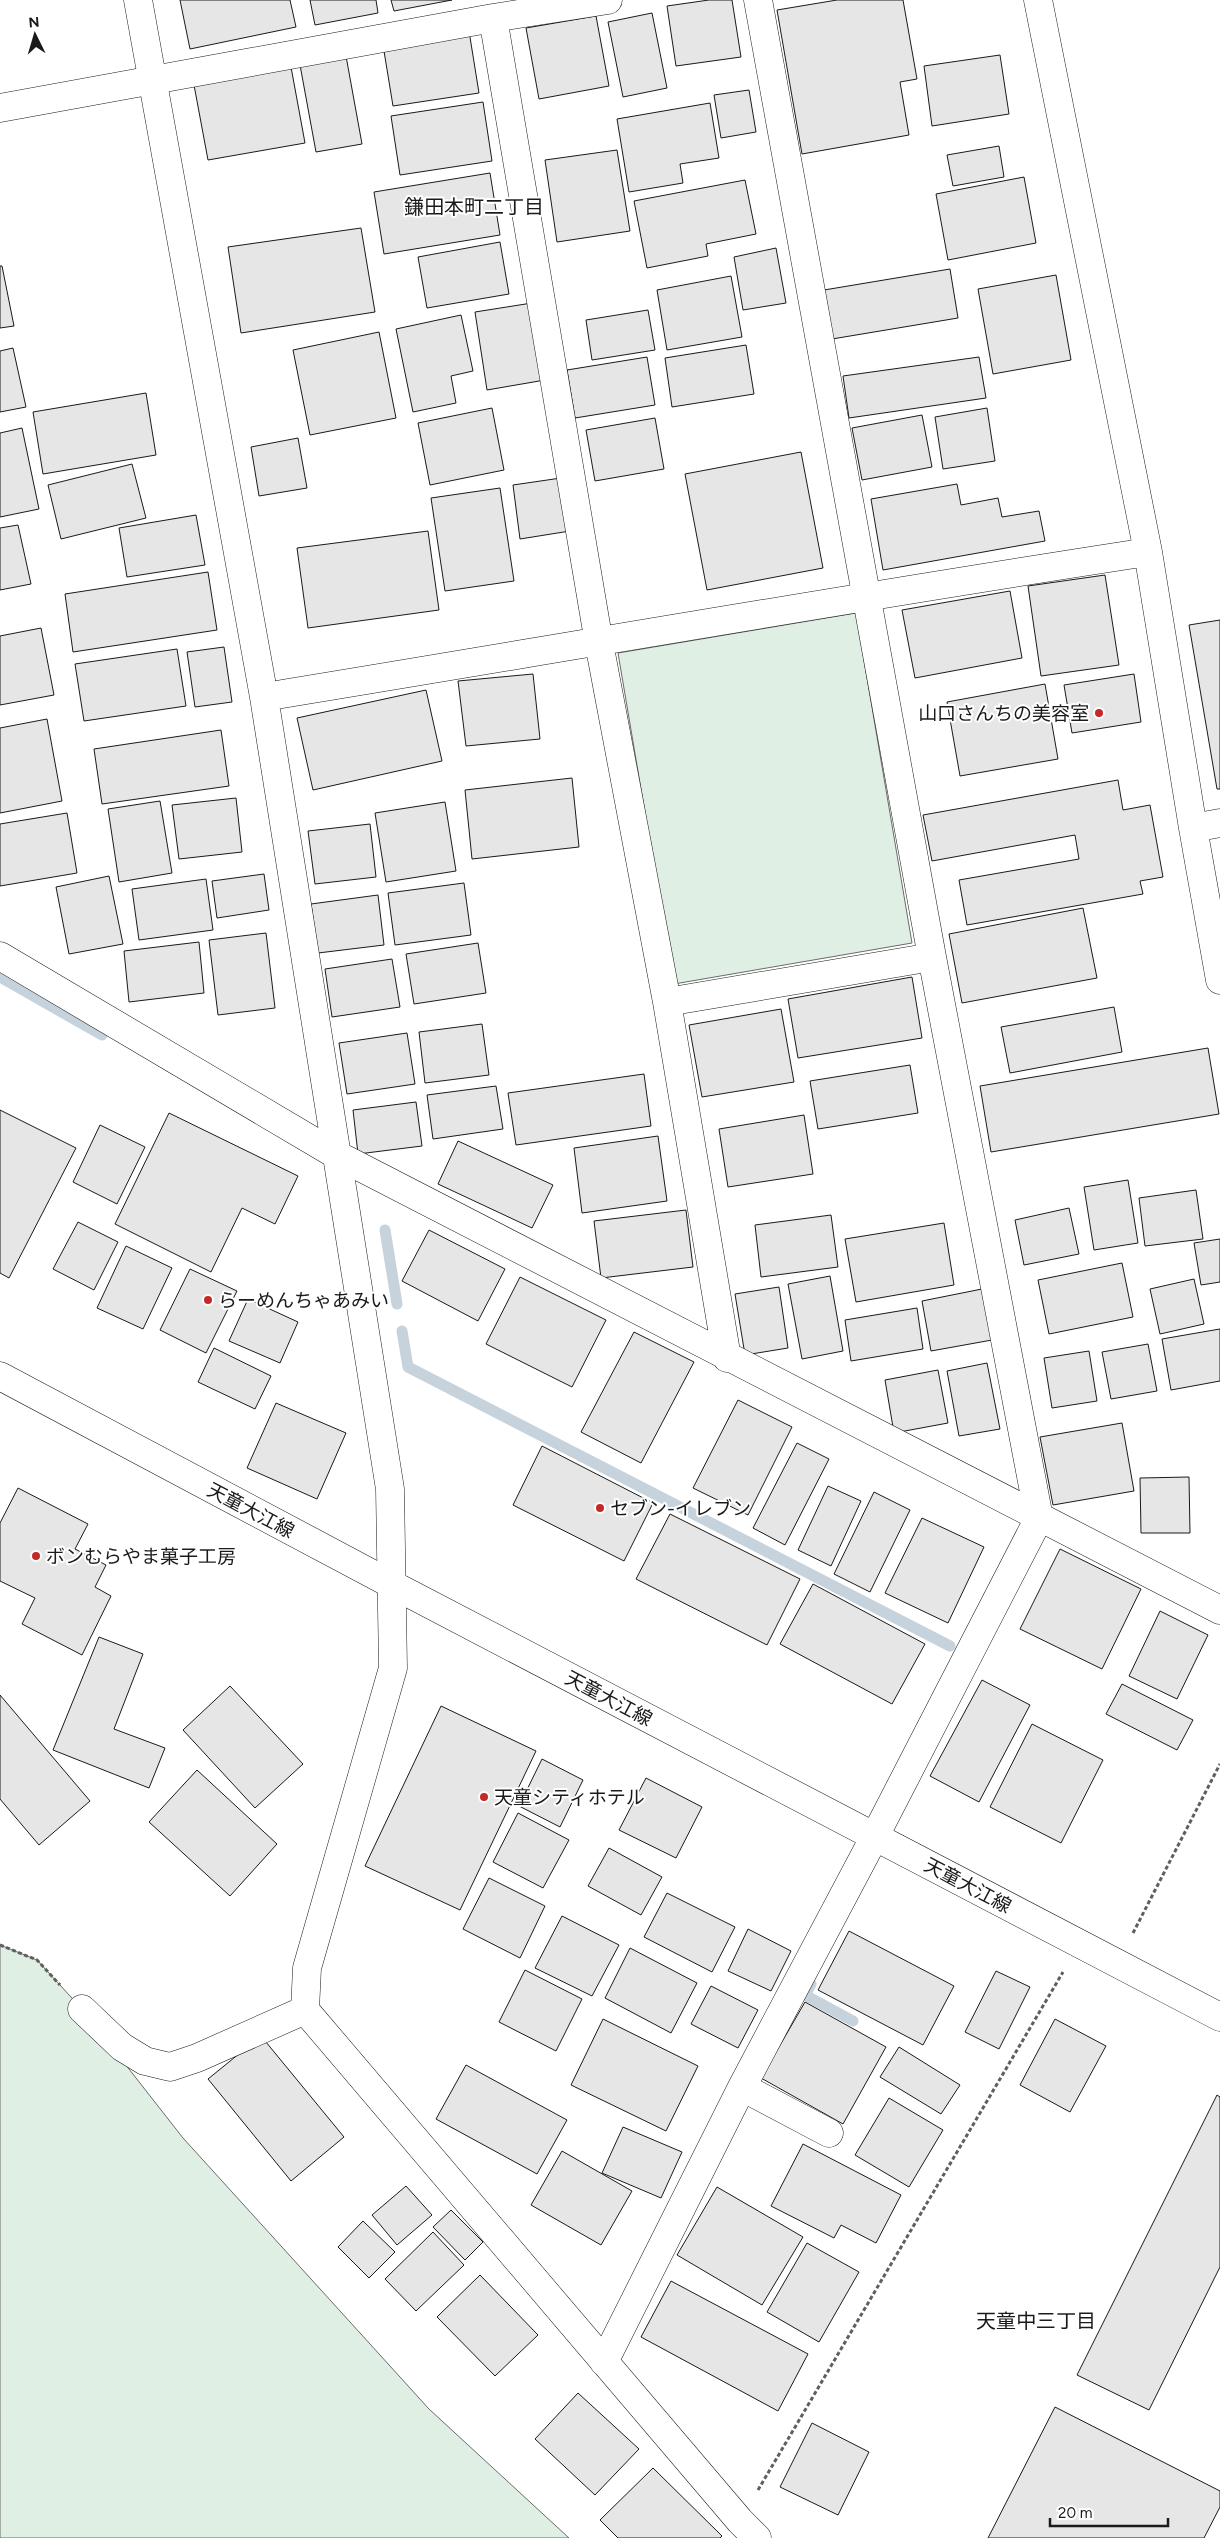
<svg xmlns="http://www.w3.org/2000/svg" width="1220" height="2538" font-family="Figtree,'Noto Sans JP',sans-serif">
  <style>
    .green { fill: #e0efe3; stroke: #6a6a6a }
    .lines { fill: none; stroke-linecap: round; stroke-linejoin: round }
    .stream { stroke: #c6d2dc; stroke-width: 11 }
    .building { fill: #e6e6e6; stroke: #1a1a1a }
    .minor-casing { stroke: #1a1a1a; stroke-width: 29 }
    .major-casing { stroke: #1a1a1a; stroke-width: 29 }
    .path { stroke: #5f5f5f; stroke-width: 3; stroke-dasharray: 4 2.5; stroke-linecap: butt }
    .minor { stroke: #fff; stroke-width: 28 }
    .major { stroke: #fff; stroke-width: 28 }
    .poi-dot { fill: #c62828; stroke: #fff; stroke-width: 2 }
    .labels { text-anchor: middle; stroke-width: 4; stroke-linejoin: round; paint-order: stroke }
    .poi-label { font-size: 19px; fill: #1a1a1a; stroke: #fff; text-anchor: start }
    .street-label { font-size: 19px; fill: #1a1a1a; stroke: #fff }
    .neighbourhood-label { font-size: 20px; fill: #1a1a1a; stroke: #fff }
  </style>
  <rect width="100%" height="100%" fill="#fff"/>
  <path class="green" d="M856,613l56,330 -238,41 -56,-331z
    M0,1945l37,15 45,49 101,129 246,271 140,129h-569z"/>
  <g class="lines">
    <path class="stream" d="M0,977l102,58
      M385,1230l12,74
      M402,1331l6,36 542,279
      M811,1984l-6,11 48,26"/>
  </g>
  <path class="building" d="M180,0h110l6,27 -106,22z
    M310,0h66l2,13 -63,12z
    M391,0h61l-58,11z
    M709,0h23l9,57 -65,9 -9,-60z
    M837,0h66l14,79 -17,3 9,53 -107,19 -25,-144z
    M652,13l15,75 -44,9 -15,-75z
    M596,16l13,70 -70,13 -13,-71z
    M469,31l10,62 -86,13 -10,-61z
    M1000,55l9,59 -77,12 -8,-60z
    M346,56l16,88 -46,8 -16,-87z
    M291,67l14,76 -97,17 -14,-75z
    M749,90l7,42 -35,6 -7,-43z
    M483,102l9,59 -92,14 -9,-59z
    M710,103l9,55 -39,6 3,19 -54,9 -12,-73z
    M999,146l5,31 -51,9 -6,-31z
    M617,150l13,81 -73,11 -12,-82z
    M490,173l10,62 -116,19 -10,-62z
    M1024,177l12,66 -88,17 -12,-66z
    M745,180l11,54 -50,10 2,12 -61,12 -13,-67z
    M361,228l14,84 -134,21 -13,-86z
    M500,242l9,52 -82,14 -9,-51z
    M776,248l10,55 -43,7 -9,-53z
    M0,266h2l12,60 -14,2z
    M950,269l8,49 -126,21 -8,-49z
    M1056,275l15,85 -78,14 -15,-85z
    M731,276l11,61 -75,13 -10,-60z
    M532,303l13,77 -58,10 -12,-78z
    M648,310l7,40 -63,10 -6,-40z
    M461,315l12,56 -22,5 5,27 -43,9 -17,-83z
    M379,332l17,86 -86,17 -17,-85z
    M746,345l8,49 -82,13 -7,-49z
    M13,348l13,59 -26,5v-61z
    M647,357l8,48 -80,13 -8,-48z
    M979,357l7,41 -137,20 -6,-42z
    M146,393l10,62 -113,19 -10,-62z
    M492,408l12,62 -74,15 -12,-62z
    M987,408l8,53 -52,8 -8,-52z
    M922,415l10,52 -70,13 -10,-52z
    M655,418l9,51 -69,12 -9,-51z
    M22,428l17,81 -39,8v-84z
    M298,438l9,50 -48,8 -8,-49z
    M801,452l22,116 -116,22 -22,-116z
    M132,464l14,54 -85,21 -13,-54z
    M561,478l9,53 -50,8 -7,-54z
    M957,484l4,21 37,-7 4,19 37,-6 6,30 -162,29 -12,-71z
    M500,488l14,93 -69,10 -14,-93z
    M196,515l9,50 -78,12 -8,-49z
    M18,525l13,59 -31,6v-62z
    M428,531l11,79 -131,18 -11,-80z
    M208,572l9,58 -144,22 -8,-58z
    M1105,575l14,90 -78,11 -13,-90z
    M1010,591l12,67 -107,20 -13,-68z
    M1220,620v169h-3l-28,-164z
    M41,628l13,67 -54,10v-69z
    M224,647l8,55 -37,5 -8,-55z
    M177,649l9,57 -102,15 -9,-57z
    M533,674l7,65 -74,7 -8,-65z
    M1134,674l7,48 -69,11 -8,-48z
    M1045,684l13,75 -98,17 -13,-74z
    M426,690l16,71 -129,29 -16,-72z
    M47,719l15,82 -62,12v-85z
    M221,730l8,56 -127,18 -8,-55z
    M572,778l7,69 -107,12 -7,-69z
    M1118,780l5,30 27,-5 13,72 -23,4 3,13 -176,31 -8,-45 120,-21 -4,-24 -143,26 -9,-46z
    M236,798l6,54 -63,7 -7,-54z
    M160,801l12,72 -53,9 -11,-73z
    M445,802l11,69 -70,11 -11,-69z
    M67,813l10,60 -77,13v-62z
    M370,824l6,53 -61,7 -7,-53z
    M264,874l5,36 -52,8 -5,-37z
    M109,876l14,68 -54,10 -13,-67z
    M206,879l7,51 -74,10 -7,-51z
    M464,883l7,52 -76,10 -7,-52z
    M378,895l6,50 -66,8 -7,-49z
    M1083,908l14,70 -135,25 -13,-69z
    M266,933l9,75 -57,7 -9,-75z
    M199,942l5,51 -75,9 -5,-51z
    M478,943l8,50 -72,11 -8,-50z
    M392,959l8,48 -68,10 -7,-48z
    M912,977l10,61 -124,20 -10,-59z
    M1114,1007l8,45 -112,21 -9,-46z
    M781,1009l13,73 -92,15 -13,-72z
    M482,1024l7,51 -64,8 -6,-51z
    M407,1033l8,51 -68,10 -8,-51z
    M1208,1048l11,66 -228,38 -11,-66z
    M910,1065l8,48 -100,16 -8,-48z
    M644,1074l7,52 -135,19 -8,-52z
    M496,1086l7,43 -70,10 -6,-44z
    M416,1102l6,44 -64,8 -5,-44z
    M0,1110l76,38 -67,130 -9,-5z
    M169,1113l129,63 -23,48 -33,-16 -31,64 -96,-48z
    M804,1115l9,59 -85,13 -9,-58z
    M100,1125l45,22 -28,57 -44,-22z
    M658,1136l9,65 -85,12 -8,-65z
    M458,1141l95,44 -21,43 -94,-44z
    M1128,1180l10,63 -44,7 -10,-63z
    M1196,1190l7,49 -58,7 -6,-48z
    M1069,1208l10,46 -55,11 -9,-45z
    M686,1210l7,57 -92,11 -7,-57z
    M831,1215l7,52 -77,10 -6,-52z
    M78,1222l40,20 -24,48 -41,-21z
    M944,1223l10,62 -98,17 -11,-63z
    M429,1230l76,39 -27,52 -76,-40z
    M1220,1239v43l-19,3 -7,-42z
    M126,1246l46,22 -29,61 -46,-21z
    M1122,1263l11,54 -84,17 -11,-54z
    M190,1269l47,22 -31,62 -46,-23z
    M830,1276l13,75 -41,8 -14,-75z
    M520,1277l86,43 -34,67 -86,-43z
    M1194,1279l10,45 -44,10 -10,-45z
    M779,1287l9,61 -43,7 -10,-61z
    M982,1289l10,51 -61,11 -9,-50z
    M248,1299l50,23 -18,41 -51,-22z
    M917,1308l6,41 -72,12 -6,-41z
    M1220,1329v52l-49,9 -9,-51z
    M634,1332l60,30 -53,101 -60,-31z
    M1148,1344l9,47 -46,8 -9,-47z
    M214,1348l57,28 -16,33 -57,-27z
    M1089,1351l8,50 -45,7 -8,-50z
    M987,1363l13,66 -41,7 -12,-65z
    M938,1370l10,53 -54,10 -9,-53z
    M738,1400l54,27 -44,88 -55,-27z
    M276,1403l70,30 -29,66 -70,-31z
    M1122,1423l12,68 -81,14 -13,-68z
    M797,1443l32,16 -44,86 -32,-17z
    M542,1446l111,57 -29,58 -111,-56z
    M1189,1477l1,56h-49l-1,-55z
    M828,1486l33,15 -30,65 -33,-16z
    M18,1488l70,36 -13,25 31,16 -11,22 16,9 -29,59 -60,-31 13,-26 -35,-17v-58z
    M874,1492l36,18 -40,82 -36,-18z
    M670,1514l130,65 -33,66 -131,-66z
    M922,1518l62,29 -36,76 -63,-30z
    M1060,1549l81,40 -39,80 -82,-40z
    M813,1584l112,60 -33,60 -112,-60z
    M1160,1611l48,24 -31,64 -48,-23z
    M99,1637l44,17 -29,75 51,19 -16,40 -96,-38z
    M982,1680l48,25 -51,97 -49,-26z
    M1122,1684l71,36 -16,30 -71,-36z
    M230,1686l73,78 -48,44 -72,-78z
    M0,1695l90,106 -51,44 -39,-46z
    M441,1706l95,45 -76,159 -95,-44z
    M1032,1724l71,36 -42,83 -71,-36z
    M542,1759l41,21 -23,47 -41,-21z
    M197,1770l80,74 -47,52 -81,-74z
    M646,1778l56,29 -26,51 -57,-28z
    M518,1813l51,27 -26,48 -50,-26z
    M609,1848l53,29 -21,38 -53,-29z
    M489,1878l56,28 -25,52 -57,-29z
    M667,1893l68,34 -23,45 -68,-35z
    M562,1916l57,29 -27,51 -57,-28z
    M748,1929l43,22 -20,40 -43,-20z
    M849,1931l105,55 -31,59 -105,-55z
    M630,1948l67,35 -26,50 -66,-35z
    M525,1970l57,29 -26,52 -57,-29z
    M996,1971l34,16 -31,62 -34,-17z
    M711,1986l47,24 -20,38 -47,-24z
    M805,2002l81,45 -43,77 -82,-46z
    M603,2019l95,47 -32,65 -95,-46z
    M1055,2019l51,27 -36,66 -50,-27z
    M261,2036l83,101 -53,44 -83,-102z
    M899,2047l61,38 -19,29 -61,-37z
    M466,2065l101,55 -30,54 -101,-55z
    M1217,2095l3,2v170l-71,143 -72,-35z
    M889,2098l54,32 -34,57 -54,-32z
    M623,2127l59,25 -21,46 -59,-25z
    M803,2144l98,51 -25,48 -35,-18 -7,13 -63,-32z
    M562,2151l70,40 -31,54 -70,-40z
    M406,2186l26,29 -35,30 -25,-30z
    M717,2187l86,50 -41,68 -85,-50z
    M451,2210l32,32 -18,18 -32,-33z
    M363,2221l32,31 -26,26 -31,-31z
    M433,2232l31,33 -48,46 -31,-32z
    M807,2243l52,29 -40,70 -52,-30z
    M480,2275l58,60 -43,41 -58,-59z
    M671,2281l137,73 -30,57 -137,-74z
    M578,2393l61,56 -44,46 -60,-56z
    M1055,2407l165,84v16l-16,31h-216z
    M812,2423l57,29 -31,63 -58,-28z
    M653,2468l69,68 -2,2h-102l-18,-18z"/>
  <g class="lines">
    <defs>
      <path id="minor" d="M138,0l126,697 126,792 3,179 -86,300 -2,42 435,511 17,17
        M1038,0l110,552 45,276 27,152
        M493,18l106,625 68,359 60,356
        M0,108l493,-90 115,-18
        M264,697c294,-48 589,-100 884,-145
        M1193,828l27,-5
        M0,956l335,198 885,456
        M667,1002l265,-45
        M82,2009l40,38 23,14 25,6 27,-9 108,-48
        M742,2087l87,46
        M604,2362l138,-275 133,-251 164,-318 -107,-561 -174,-957"/>
      <path id="major" d="M0,1376l393,209 827,432"/>
    </defs>
    <use href="#minor" class="minor-casing"/>
    <use href="#major" class="major-casing"/>
    <path class="path" d="M1133,1933l87,-169
      M0,1945l37,15 23,25
      M758,2490l305,-518"/>
    <use href="#minor" class="minor"/>
    <use href="#major" class="major"/>
  </g>
  <g class="poi-dot">
    <circle cx="1099" cy="713" r="5"/>
    <circle cx="208" cy="1300" r="5"/>
    <circle cx="600" cy="1508" r="5"/>
    <circle cx="36" cy="1556" r="5"/>
    <circle cx="484" cy="1797" r="5"/>
  </g>
  <g class="labels">
    <g class="poi-label">
      <text x="1089" y="720" text-anchor="end">山口さんちの美容室</text>
      <text x="218" y="1307">らーめんちゃあみい</text>
      <text x="610" y="1515">セブン-イレブン</text>
      <text x="46" y="1563">ボンむらやま菓子工房</text>
      <text x="494" y="1804">天童シティホテル</text>
    </g>
    <g class="street-label">
      <text transform="translate(251 1510) rotate(28)" y="7">天童大江線</text>
      <text transform="translate(609 1698) rotate(28)" y="7">天童大江線</text>
      <text transform="translate(968 1885) rotate(28)" y="7">天童大江線</text>
    </g>
    <g class="neighbourhood-label">
      <text x="474" y="214">鎌田本町二丁目</text>
      <text x="1036" y="2328">天童中三丁目</text>
    </g>
  </g>
  <g transform="translate(35 35) rotate(355)" stroke="#ffffff" stroke-width="4" paint-order="stroke">
  <path d="M0-4L9 19L0 12L-9 19Z" fill="#1a1a1a"/>
  <text y="-8" font-size="14" font-weight="bold" text-anchor="middle" fill="#1a1a1a">N</text>
  </g>
  <path d="M1050 2518v8h118v-8" fill="none" stroke="#1a1a1a" stroke-width="2.5"/>
  <text x="1058" y="2518" font-size="15" fill="#1a1a1a" stroke="#ffffff" stroke-width="4" paint-order="stroke">20 m</text>
</svg>
